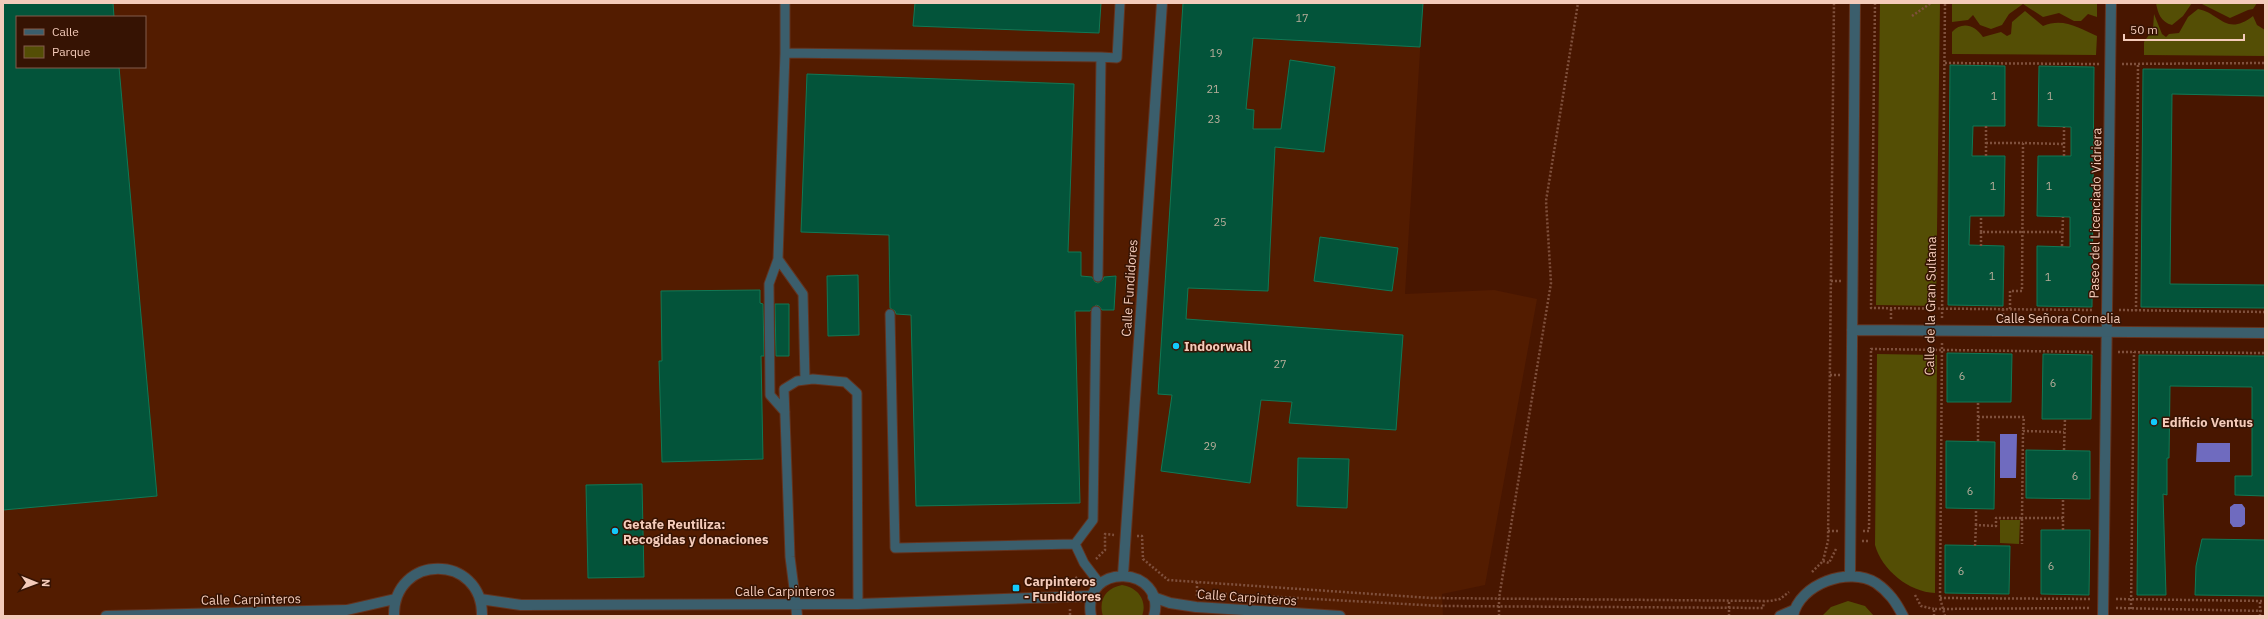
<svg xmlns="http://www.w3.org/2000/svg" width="2268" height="619" font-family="'IBM Plex Sans',sans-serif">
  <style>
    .built { fill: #531c00; fill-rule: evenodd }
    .green { fill: #544e05 }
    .water { fill: #6f6bbf }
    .building { fill: #03543a; stroke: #117855 }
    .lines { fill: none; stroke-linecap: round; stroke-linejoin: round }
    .service-casing { stroke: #64331e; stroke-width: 11 }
    .pedestrian-casing { stroke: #64331e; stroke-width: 12 }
    .minor-casing { stroke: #64331e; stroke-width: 12 }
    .tertiary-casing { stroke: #64331e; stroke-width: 12 }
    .path { stroke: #7f503c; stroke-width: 2.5; stroke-dasharray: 2 2; stroke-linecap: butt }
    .service { stroke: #3b5e6c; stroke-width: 9 }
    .pedestrian { stroke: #3b5e6c; stroke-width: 10 }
    .minor { stroke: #3b5e6c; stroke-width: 10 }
    .tertiary { stroke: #3b5e6c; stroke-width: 10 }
    .poi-dot { fill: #13cafb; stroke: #361303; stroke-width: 1.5 }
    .labels { text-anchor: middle; stroke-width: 3; stroke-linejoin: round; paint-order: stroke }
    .number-label { font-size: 11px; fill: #b8ad9a }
    .street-label { font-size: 13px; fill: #f4cbba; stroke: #361303 }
    .poi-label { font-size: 13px; font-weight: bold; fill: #f4cbba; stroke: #361303; text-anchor: start }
  </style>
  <rect width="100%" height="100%" fill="#481600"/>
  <path class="built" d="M3,3h1420l-18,291 89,-4 43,9 -52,286 -43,9 1,22h-1440zM17,17h128v50h-128z"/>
  <path class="green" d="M1880,3h60l-4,303 -60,-1z
    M1952,3h145v14l-9,-3 -7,7h-7l-15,-8 -16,4 -20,-13 -14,10 -7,11 -11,4 -11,-4 -7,-10 -5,5 -16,2z
    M2156,3h101l-4,6 -5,1 -18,8 -28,-14 -10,-1 -9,13 -11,9c-11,-3 -14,-11 -16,-22z
    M2198,9c22,4 28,28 55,7l4,9 8,5v26l-121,-1v-13l9,-13 1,-15 8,20 4,3 3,-3 10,-1 9,-16z
    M2025,11l18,15c20,-9 36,2 54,10l-1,19 -144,-1v-22c10,-11 23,-7 31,5l18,-5 6,4 4,-2 1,-12z
    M1877,354l60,1 -2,238c-26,-1 -53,-23 -60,-48z
    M2000,520h20l-1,24 -19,-1z
    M1122,585c15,2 26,15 20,31h-39c-5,-16 3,-28 19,-31z
    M1848,601l17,5 9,10h-52l9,-9z"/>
  <path class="water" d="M2000,434h17l-1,44h-16z
    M2197,443h33v19h-34z
    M2234,504h8l3,4v16l-4,3h-8l-3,-4v-16z"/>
  <path class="building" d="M3,3h110l1,14h-97v50h102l38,429 -154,14z
    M915,3h186l-2,30 -186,-7z
    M1183,3h240l-3,44 -167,-9 -7,71 8,1 -1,19h28l9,-69 45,7 -11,85 -49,-5 -7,144 -80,-3 -2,31 217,16 -7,95 -107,-7 3,-21 -31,-2 -11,83 -89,-12 11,-76 -14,-1z
    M1950,65l55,1v60h-32l-1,30h33l-1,60h-34l-1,29 35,1 -1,60 -55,-1z
    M2039,66l55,1 -2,240 -55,-1v-60l33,1v-30l-33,-1 1,-60h33v-29l-33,-1z
    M2143,69l122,1v26l-93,-2 -2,190 95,1v23l-124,-1z
    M807,74l267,10 -6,168h13v24l11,1 3,5 3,1 5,-3 1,-3 12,-1 -2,34h-12l-3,-4 -3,-1 -6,6h-15l5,192 -164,3 -5,-191 -15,-1 -1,-3 -5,-3 -1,-73 -88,-3z
    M1320,237l78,11 -6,43 -78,-10z
    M858,275l1,60 -31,1 -1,-60z
    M760,290v13l3,1 1,52h-3l2,103 -101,3 -3,-101h3l-1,-70z
    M775,304h14v52h-13z
    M1947,353l65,1 -1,48h-64z
    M2043,354l49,1 -1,64h-49z
    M2139,355l126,1v140l-30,-1v-19h17v-89l-82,-1 -1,72h-2v37l-4,-1 3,101h-29z
    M1946,441l49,1 -1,67 -48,-1z
    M2026,450l64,1v48l-64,-1z
    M1298,458l51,1 -2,49 -50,-2z
    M642,484l2,93 -56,1 -2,-93z
    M2041,530h49l-1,65 -48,-1z
    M2202,539l63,1v56l-70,-1 1,-29z
    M1945,545l65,1 -1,48 -64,-1z"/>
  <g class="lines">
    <defs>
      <path id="service" d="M785,53v-50
        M1101,57l16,1 3,-55
        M778,259l-9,25 1,111 15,17
        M890,314l5,234 180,-4 18,-24 3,-209
        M805,380l-2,-86 -25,-35 7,-206 316,4 -3,220
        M1075,544l9,19 16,21
        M796,604l-6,-47 -6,-168 13,-8 16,-2 32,3 12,11 1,211"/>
      <path id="pedestrian" d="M2103,616l8,-613"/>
      <path id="minor" d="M1852,330l413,3
        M1850,576l5,-573
        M1153,597l17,6 26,4 144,9
        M480,599l41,6 337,-1 233,-8
        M796,604l1,12
        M106,616l241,-6 48,-11
        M394,616c-1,-63 89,-63 88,0
        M1780,616l14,-6
        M1793,616c6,-32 56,-50 83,-33 13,9 20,19 27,33"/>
      <path id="tertiary" d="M1123,575l39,-572
        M1091,616c-10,-56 76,-50 63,0"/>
    </defs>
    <use href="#service" class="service-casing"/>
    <use href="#pedestrian" class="pedestrian-casing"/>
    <use href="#minor" class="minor-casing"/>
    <use href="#tertiary" class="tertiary-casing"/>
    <path class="path" d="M1875,3l-4,305 223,2
      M1912,16l19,-13
      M1945,63l154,1
      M2122,64l143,-1
      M1986,143h37
      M1986,156v-30
      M2064,156v-29
      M1981,232v-16
      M1981,246v-14h81
      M2062,246l1,-29
      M1831,281h10
      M2010,309v-18h12l1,-148 41,1
      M2119,310l146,2
      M2136,311l2,-247
      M1942,318l3,-315
      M1891,319v-11
      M2003,319v-10
      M1942,343l-2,255 5,18
      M2118,352l147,1
      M1830,375h10
      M1978,417v-15
      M1978,441v-24h46l-1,14
      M2064,450l1,-31
      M2063,518v-19
      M1976,525v-16
      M2063,530v-12h-41l1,-87 41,1
      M1828,531h10
      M1863,531h6l2,-182 224,3
      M1137,536h5l1,23 25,21 263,18 339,3 10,-2 9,-7
      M1862,541h7
      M1975,546l1,-21 20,1v-8h26v26
      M1096,559l9,-9v-16l9,1
      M1823,561l6,2 7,-14
      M1812,572l11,-11 5,-20 6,-538
      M1070,584l8,-8
      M1225,594l216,12 322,2 1,-7
      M1915,595l6,11 13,3
      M1197,596v-14
      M1940,598l152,1
      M2116,599l149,2
      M2116,608l149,3
      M1070,609v7
      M2131,609l3,-257
      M1499,616v-18l52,-315 -5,-82 32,-198
      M1729,616v-15
      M1934,616v-7l157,-1
      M2260,616v-15"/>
    <use href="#service" class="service"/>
    <use href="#pedestrian" class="pedestrian"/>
    <use href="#minor" class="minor"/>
    <use href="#tertiary" class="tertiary"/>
  </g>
  <g class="poi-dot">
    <circle cx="1176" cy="346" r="4"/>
    <circle cx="2154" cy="422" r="4"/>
    <circle cx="615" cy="531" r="4"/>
    <rect x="1012" y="584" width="8" height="8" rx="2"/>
  </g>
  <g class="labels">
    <g class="number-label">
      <text x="1302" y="22">17</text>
      <text x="1216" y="57">19</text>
      <text x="1213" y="93">21</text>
      <text x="1994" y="100">1</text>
      <text x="2050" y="100">1</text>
      <text x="1214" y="123">23</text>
      <text x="1993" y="190">1</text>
      <text x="2049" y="190">1</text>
      <text x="1220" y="226">25</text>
      <text x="1992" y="280">1</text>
      <text x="2048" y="281">1</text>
      <text x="1280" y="368">27</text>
      <text x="1962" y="380">6</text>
      <text x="2053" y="387">6</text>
      <text x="1210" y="450">29</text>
      <text x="2075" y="480">6</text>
      <text x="1970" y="495">6</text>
      <text x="2051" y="570">6</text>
      <text x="1961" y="575">6</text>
    </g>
    <g class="street-label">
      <text transform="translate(2095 213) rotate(-89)" y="5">Paseo del Licenciado Vidriera</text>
      <text transform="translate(1129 288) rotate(-86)" y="5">Calle Fundidores</text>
      <text transform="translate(1930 306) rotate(-89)" y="5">Calle de la Gran Sultana</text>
      <text x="2058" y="323">Calle Señora Cornelia</text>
      <text x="785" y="596">Calle Carpinteros</text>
      <text transform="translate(1247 597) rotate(4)" y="5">Calle Carpinteros</text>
      <text transform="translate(251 599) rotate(-1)" y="5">Calle Carpinteros</text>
    </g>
    <g class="poi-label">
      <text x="1184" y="351">Indoorwall</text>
      <text x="2162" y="427">Edificio Ventus</text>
      <text x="623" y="529">Getafe Reutiliza:<tspan x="623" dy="15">Recogidas y donaciones</tspan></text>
      <text x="1024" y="586">Carpinteros<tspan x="1024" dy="15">- Fundidores</tspan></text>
    </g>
  </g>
  <rect width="2268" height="619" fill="none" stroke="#f4cbba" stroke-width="8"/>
  <rect x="16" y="16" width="130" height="52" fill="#361303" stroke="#825d4c"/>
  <rect x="24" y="29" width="20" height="6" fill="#3b5e6c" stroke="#825d4c"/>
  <text x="52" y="36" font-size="12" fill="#f4cbba">Calle</text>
  <rect x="24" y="46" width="20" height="12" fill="#544e05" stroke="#825d4c"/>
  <text x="52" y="56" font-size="12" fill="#f4cbba">Parque</text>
  <g transform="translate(36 583) rotate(91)" stroke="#361303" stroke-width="3" paint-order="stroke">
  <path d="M0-3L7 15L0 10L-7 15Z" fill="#f4cbba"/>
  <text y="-6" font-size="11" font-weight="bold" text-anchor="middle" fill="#f4cbba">N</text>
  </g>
  <path d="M2124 34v6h120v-6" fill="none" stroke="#f4cbba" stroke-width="2"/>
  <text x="2130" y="34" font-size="12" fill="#f4cbba" stroke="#361303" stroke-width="3" paint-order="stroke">50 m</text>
</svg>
